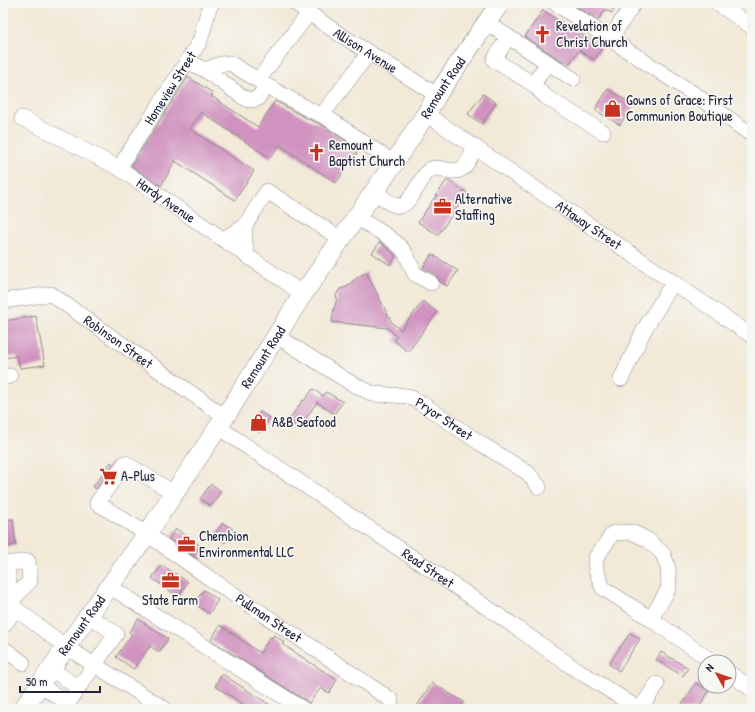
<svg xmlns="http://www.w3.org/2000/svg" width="755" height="712" font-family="'Patrick Hand',sans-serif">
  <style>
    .building { fill: #d093bf }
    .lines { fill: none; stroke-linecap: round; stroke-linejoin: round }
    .minor-casing { stroke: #8a8689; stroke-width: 16 }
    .major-casing { stroke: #8a8689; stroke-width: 20 }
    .minor { stroke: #fff; stroke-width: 15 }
    .major { stroke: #fff; stroke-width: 19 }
    .labels { text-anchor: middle; stroke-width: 3.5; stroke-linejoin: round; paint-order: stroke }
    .poi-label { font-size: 14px; fill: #22223b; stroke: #f6f6f2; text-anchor: start }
    .street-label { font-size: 14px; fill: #22223b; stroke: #f6f6f2 }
  </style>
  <rect width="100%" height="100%" fill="#f6f6f2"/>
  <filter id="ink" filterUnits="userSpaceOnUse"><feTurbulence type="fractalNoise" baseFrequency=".025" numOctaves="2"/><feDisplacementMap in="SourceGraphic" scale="8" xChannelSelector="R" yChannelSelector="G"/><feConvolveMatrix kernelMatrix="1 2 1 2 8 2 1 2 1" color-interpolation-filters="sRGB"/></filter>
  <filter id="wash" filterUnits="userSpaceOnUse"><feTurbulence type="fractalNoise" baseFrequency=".012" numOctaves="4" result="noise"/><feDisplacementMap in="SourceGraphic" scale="16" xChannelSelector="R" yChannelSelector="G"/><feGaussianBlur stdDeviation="0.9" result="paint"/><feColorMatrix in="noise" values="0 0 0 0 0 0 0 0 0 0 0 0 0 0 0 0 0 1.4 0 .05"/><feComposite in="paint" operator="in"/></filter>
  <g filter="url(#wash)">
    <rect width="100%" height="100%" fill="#f2e9d7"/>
    <g id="blocks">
      <path class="building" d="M571,3h47l-6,10 -7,-3 -7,10z
        M543,10l36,25 1,-2 22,15 -8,12 -15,-10 -11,15 -43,-28z
        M188,77l25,16 -2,3 47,31 17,-26 31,17 16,7 37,25 -23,33 -56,-38 -10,13 -69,-46 -11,17 64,42 -19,29 -60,-39 -14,25 -30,-20z
        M608,89l25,16 -13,20 -25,-15z
        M483,94l13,9 -14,21 -14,-10z
        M447,180l20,13 -29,42 -20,-13z
        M380,242l16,14 -6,9 -18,-12z
        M432,254l26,17 -11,15 -8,-5 -3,-6 -13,-7z
        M366,272l26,51 9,7 22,-29 14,11 -29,40 -14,-12 3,-3 -9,-9 -56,-6 2,-14 3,-9 -1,-4 4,-6 7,-2 7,-7z
        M36,316l9,49 -25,3 -3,-12 -14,2v-37z
        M313,389l10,7 3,-4 17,10 -9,12 -17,-12 -18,27 -11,-8 15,-21 1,1z
        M260,412l10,6 -11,15 -9,-7z
        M111,462l2,2 -17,25 -3,-2z
        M211,484l10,7 -10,15 -11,-7z
        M13,519l3,26 -13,2v-27z
        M223,523l11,7 -9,13 -11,-8z
        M176,529l29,20 -7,10 -29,-20z
        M162,565l26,17 -10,15 -26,-19z
        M204,590l14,10 -9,14 -15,-11z
        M138,619l30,20 -9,13 -9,-6 -16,23 -18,-12 16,-23 -3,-2z
        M220,625l40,28 10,-16 1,1 3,-3 10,7 -2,2 55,36 -8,13 -8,-5 -12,15 -98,-63z
        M630,633l10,6 -21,32 -10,-7z
        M661,652l27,16 -5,8 -27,-16z
        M222,674l54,35h-25l-36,-23z
        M432,683l32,19 -5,7h-44z
        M696,683l13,8 -11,18h-19z"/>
    </g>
  </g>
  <g filter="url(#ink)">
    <use href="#blocks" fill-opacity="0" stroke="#8a8689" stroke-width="1"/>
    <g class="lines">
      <defs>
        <g id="minor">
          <path id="s1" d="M295,3l41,29 101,63"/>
          <path d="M555,3l142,93 55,39"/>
          <path d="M717,3l35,24"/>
          <path d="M487,23l86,56"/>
          <path d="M508,37l-14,23 39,24 15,-21"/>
          <path d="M610,39l24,-36"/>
          <path d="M187,61l18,9 16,-6 9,-1 37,23 43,24 16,7 68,46"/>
          <path d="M205,70l38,27 6,3 8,-1 10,-13"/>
          <path d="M258,80l51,-67"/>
          <path d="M533,84l13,13 57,35"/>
          <path id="s2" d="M426,114l326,222"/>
          <path d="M322,115l47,-62"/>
          <path id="s3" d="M22,118l97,50 184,126"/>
          <path id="s4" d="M119,168l81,-127 9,-33 3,-5"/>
          <path d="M374,191c7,5 17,15 26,15 9,0 21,-28 28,-35 10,-9 24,6 35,-3 5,-4 9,-15 12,-21"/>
          <path d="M356,217c14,9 35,19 46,32 7,7 8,17 13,25l16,9"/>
          <path d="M244,227l23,-36 74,48"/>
          <path d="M223,239l21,-12 2,28"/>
          <path id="s5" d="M3,301l48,-7 174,123"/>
          <path id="s6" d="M277,336l72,46 24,12 35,2 13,7 59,40 48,30 11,14"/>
          <path d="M3,377l7,-1"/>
          <path d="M621,379l23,-49 29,-47"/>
          <path id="s7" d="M218,427l286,192 67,47 68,43"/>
          <path id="s8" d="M174,493l-49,-30 -28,40 50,31 58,41 186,125"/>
          <path d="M109,586l194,123"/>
          <path d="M3,601l9,-1 18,-19 -2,-20 -22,3 6,36 4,9 50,38 99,62"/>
          <path d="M651,619l18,-31 -1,-20 -5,-14 -15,-14 -16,-8 -19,1 -18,26 1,11 7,18 48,31 62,43"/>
          <path d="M3,626l13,-17"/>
          <path d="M3,648l20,15"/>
          <path d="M51,669l28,19"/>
          <path d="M729,673l23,16"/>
          <path d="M40,685l28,18 48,-69 -28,-19"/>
          <path d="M640,709l17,-25"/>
        </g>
        <g id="major">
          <path id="s9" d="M23,709l43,-62 81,-113 78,-117 78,-123 91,-131 32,-49 11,-19 63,-92"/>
        </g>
      </defs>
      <use href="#minor" class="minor-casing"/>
      <use href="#major" class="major-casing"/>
      <use href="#minor" class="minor"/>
      <use href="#major" class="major"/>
    </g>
  </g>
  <defs>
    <symbol id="church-bare" viewBox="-9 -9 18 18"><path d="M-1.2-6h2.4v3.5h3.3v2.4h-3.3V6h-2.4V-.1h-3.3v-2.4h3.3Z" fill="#c8321e" stroke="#f6f6f2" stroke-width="2.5" paint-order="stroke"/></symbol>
    <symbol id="shop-bare" viewBox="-9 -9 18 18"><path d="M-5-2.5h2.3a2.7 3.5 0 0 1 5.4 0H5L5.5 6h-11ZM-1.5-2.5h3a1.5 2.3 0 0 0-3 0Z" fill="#c8321e" stroke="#f6f6f2" stroke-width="2.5" paint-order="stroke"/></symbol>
    <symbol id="office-bare" viewBox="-9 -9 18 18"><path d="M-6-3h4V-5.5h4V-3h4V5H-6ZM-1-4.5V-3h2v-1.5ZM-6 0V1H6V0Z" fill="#c8321e" stroke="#f6f6f2" stroke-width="2.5" paint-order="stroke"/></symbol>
    <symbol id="supermarket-bare" viewBox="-9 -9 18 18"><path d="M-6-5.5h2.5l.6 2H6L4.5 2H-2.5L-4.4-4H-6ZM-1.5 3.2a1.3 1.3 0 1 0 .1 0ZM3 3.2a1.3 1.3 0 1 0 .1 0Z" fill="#c8321e" stroke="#f6f6f2" stroke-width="2.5" paint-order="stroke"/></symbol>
  </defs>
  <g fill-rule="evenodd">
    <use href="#church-bare" x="530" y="22" width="25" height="25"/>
    <use href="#shop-bare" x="600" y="96" width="25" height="25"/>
    <use href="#church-bare" x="304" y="140" width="25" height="25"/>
    <use href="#office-bare" x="430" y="194" width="25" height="25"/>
    <use href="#shop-bare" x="246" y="410" width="25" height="25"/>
    <use href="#supermarket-bare" x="96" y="464" width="25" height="25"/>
    <use href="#office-bare" x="174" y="532" width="25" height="25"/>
    <use href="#office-bare" x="158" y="568" width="25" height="25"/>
  </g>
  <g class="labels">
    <g class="poi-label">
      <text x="556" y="31">Revelation of<tspan x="556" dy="16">Christ Church</tspan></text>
      <text x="626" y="105">Gowns of Grace: First<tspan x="626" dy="16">Communion Boutique</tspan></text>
      <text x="329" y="150">Remount<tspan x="329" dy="16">Baptist Church</tspan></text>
      <text x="455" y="204">Alternative<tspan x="455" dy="16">Staffing</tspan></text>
      <text x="272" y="427">A&amp;B Seafood</text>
      <text x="121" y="481">A-Plus</text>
      <text x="199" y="541">Chembion<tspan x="199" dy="16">Environmental LLC</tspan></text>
      <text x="170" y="605" text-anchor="middle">State Farm</text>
    </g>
    <g class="street-label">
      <text dy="5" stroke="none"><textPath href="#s1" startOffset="85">Allison Avenue</textPath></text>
      <text dy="5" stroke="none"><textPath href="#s4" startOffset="95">Homeview Street</textPath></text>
      <text dy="5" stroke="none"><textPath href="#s9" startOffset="750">Remount Road</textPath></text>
      <text dy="5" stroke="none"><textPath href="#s3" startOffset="166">Hardy Avenue</textPath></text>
      <text dy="5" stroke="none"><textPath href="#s2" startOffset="197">Attaway Street</textPath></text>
      <text dy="5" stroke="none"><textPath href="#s5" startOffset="131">Robinson Street</textPath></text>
      <text dy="5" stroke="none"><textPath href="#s9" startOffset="426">Remount Road</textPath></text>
      <text dy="5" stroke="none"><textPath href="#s6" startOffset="190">Pryor Street</textPath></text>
      <text dy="5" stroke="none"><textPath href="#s7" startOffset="253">Read Street</textPath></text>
      <text dy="5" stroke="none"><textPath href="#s8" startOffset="313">Pullman Street</textPath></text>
      <text dy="5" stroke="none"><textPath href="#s9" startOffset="102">Remount Road</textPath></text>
    </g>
  </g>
  <rect width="755" height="712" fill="none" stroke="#f6f6f2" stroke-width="16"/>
  <g transform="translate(717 674) rotate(310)"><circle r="19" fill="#f6f6f2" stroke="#a1a1a9"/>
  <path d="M0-3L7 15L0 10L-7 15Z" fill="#c8321e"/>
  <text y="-6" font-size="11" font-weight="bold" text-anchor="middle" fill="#22223b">N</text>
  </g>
  <path d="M20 686v6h80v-6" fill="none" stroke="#22223b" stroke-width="2"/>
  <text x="26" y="686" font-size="12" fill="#22223b" stroke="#f6f6f2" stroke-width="3" paint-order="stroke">50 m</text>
</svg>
